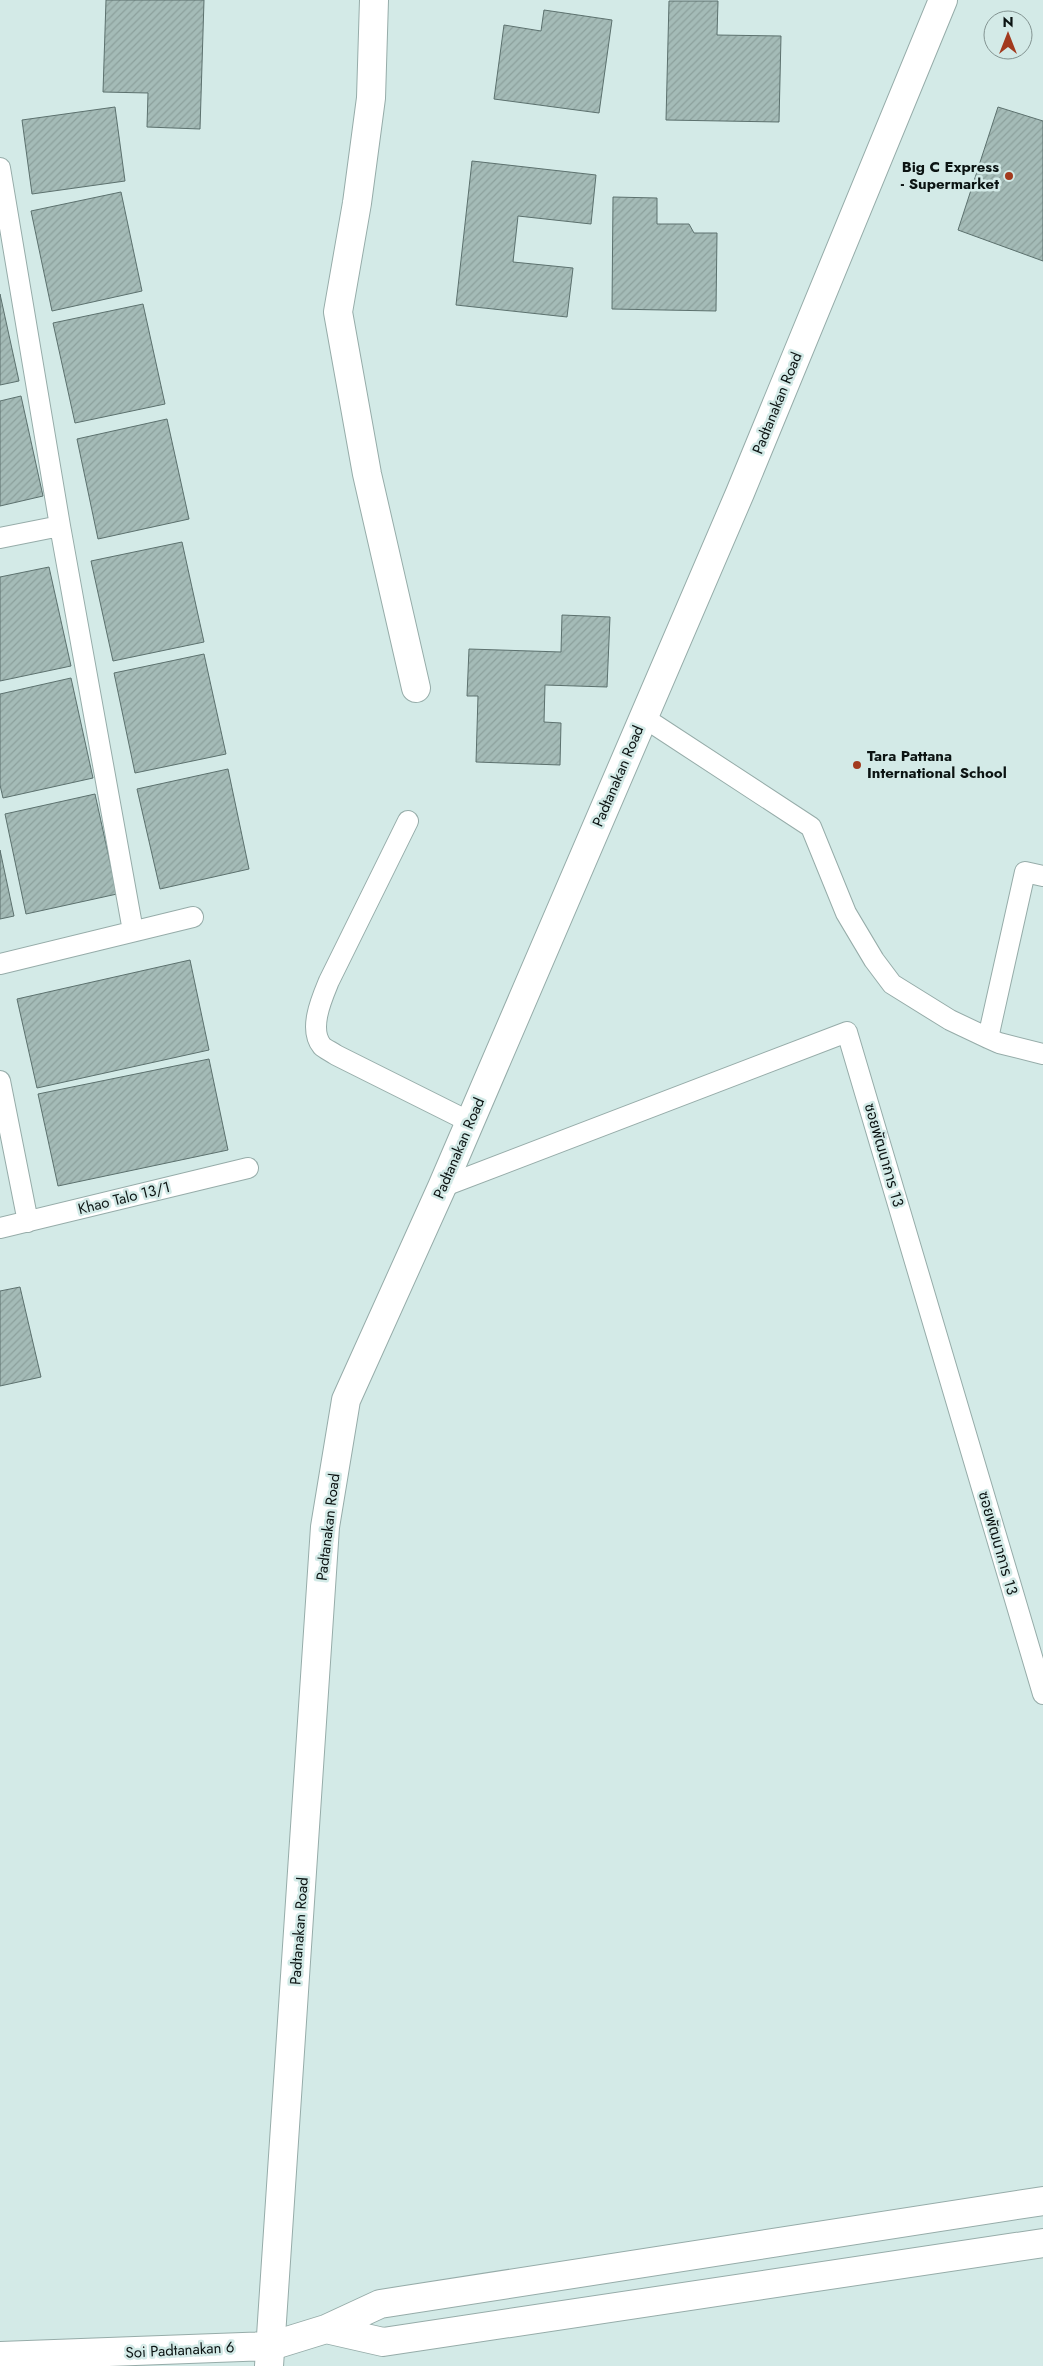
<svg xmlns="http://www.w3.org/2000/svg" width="1043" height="2366" font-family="Jost,'Noto Sans Thai',sans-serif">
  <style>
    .building { fill: url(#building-hatch); stroke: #5c716e }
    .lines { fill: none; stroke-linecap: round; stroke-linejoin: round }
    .service-casing { stroke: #96aca9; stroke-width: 22 }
    .minor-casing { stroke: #96aca9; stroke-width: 30 }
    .tertiary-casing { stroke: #96aca9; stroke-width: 30 }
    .service { stroke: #fff; stroke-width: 20 }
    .minor { stroke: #fff; stroke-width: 28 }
    .tertiary { stroke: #fff; stroke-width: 28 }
    .poi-dot { fill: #a23a1e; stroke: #d3eae7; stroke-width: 2 }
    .labels { text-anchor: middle; stroke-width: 5; stroke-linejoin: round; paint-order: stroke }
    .poi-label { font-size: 15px; font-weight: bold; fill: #0b1312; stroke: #d3eae7; text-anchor: end }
    .street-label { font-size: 15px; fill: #0b1312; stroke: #d3eae7 }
  </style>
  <defs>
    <pattern id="building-hatch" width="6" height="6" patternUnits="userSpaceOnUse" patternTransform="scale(1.25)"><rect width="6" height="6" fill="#a4bbb7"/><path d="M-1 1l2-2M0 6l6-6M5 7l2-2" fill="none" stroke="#8ca09c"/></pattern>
  </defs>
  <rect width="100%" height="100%" fill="#d3eae7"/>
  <path class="building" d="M106,0h98l-4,129 -53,-2 1,-34 -45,-1z
    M669,1h49l-1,34 64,1 -2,86 -113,-2z
    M544,10l68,10 -13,93 -105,-14 10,-74 37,6z
    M115,107l10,74 -93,13 -10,-74z
    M998,107l45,14v140l-85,-31z
    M472,161l124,14 -5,49 -73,-8 -5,46 60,6 -6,49 -111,-12z
    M121,192l21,99 -90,20 -21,-100z
    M613,197l44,1v26h32l5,9h23l-1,78 -104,-2z
    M0,294l19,87 -19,4z
    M143,304l22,100 -90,19 -22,-100z
    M21,396l22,100 -43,10v-105z
    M167,419l22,100 -91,20 -21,-100z
    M182,542l22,100 -91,19 -22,-100z
    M49,567l22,99 -71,15v-104z
    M562,615l48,2 -3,70 -62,-2 -1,37 17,1 -1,42 -84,-3 2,-66h-11l2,-47 92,3z
    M204,654l22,100 -91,19 -21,-100z
    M71,678l22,100 -90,20 -3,-13v-91z
    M228,769l21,100 -89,20 -23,-100z
    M95,794l22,100 -91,20 -21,-100z
    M0,850l14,66 -14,3z
    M190,960l19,90 -172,38 -20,-89z
    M209,1059l19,91 -170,36 -20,-92z
    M20,1287l21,90 -41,9v-95z"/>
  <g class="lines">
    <defs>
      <path id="service" d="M0,168l60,358 73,405
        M0,538l60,-12
        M643,717l168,110 35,86 28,47 18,24 58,36 38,18 11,5 44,11
        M408,821l-79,160c-7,17 -21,48 -7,65 3,3 10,6 14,9l134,67
        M0,964l193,-47
        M988,1038l37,-166 18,4
        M0,1081l28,141
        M442,1187l405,-155 196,662
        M0,1228l248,-60"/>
      <path id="minor" d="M374,0l-3,98 -14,105 -19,109 29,162 49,214
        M326,2329l57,13 660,-99
        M271,2346l55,-17 54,-25 663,-103"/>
      <path id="tertiary" d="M0,2356l271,-10
        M269,2366l56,-839 21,-127 96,-213 298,-694 203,-493"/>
    </defs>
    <use href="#service" class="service-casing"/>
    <use href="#minor" class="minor-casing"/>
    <use href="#tertiary" class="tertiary-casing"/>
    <use href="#service" class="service"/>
    <use href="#minor" class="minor"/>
    <use href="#tertiary" class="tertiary"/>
  </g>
  <g class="poi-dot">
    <circle cx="1009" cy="176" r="5"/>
    <circle cx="857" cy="765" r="5"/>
  </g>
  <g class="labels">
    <g class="poi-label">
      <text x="999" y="172">Big C Express<tspan x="999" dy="17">- Supermarket</tspan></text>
      <text x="867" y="761" text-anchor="start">Tara Pattana<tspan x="867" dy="17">International School</tspan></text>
    </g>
    <g class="street-label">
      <text transform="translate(777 403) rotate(-68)" y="5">Padtanakan Road</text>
      <text transform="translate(618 776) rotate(-67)" y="5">Padtanakan Road</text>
      <text transform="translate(459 1148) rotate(-67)" y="5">Padtanakan Road</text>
      <text transform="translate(884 1155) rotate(74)" y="5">ซอยพัฒนาการ 13</text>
      <text transform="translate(124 1198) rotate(-14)" y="5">Khao Talo 13/1</text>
      <text transform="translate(328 1527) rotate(-83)" y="5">Padtanakan Road</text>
      <text transform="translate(998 1543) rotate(74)" y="5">ซอยพัฒนาการ 13</text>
      <text transform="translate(299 1931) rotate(-86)" y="5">Padtanakan Road</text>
      <text transform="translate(180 2350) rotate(-3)" y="5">Soi Padtanakan 6</text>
    </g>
  </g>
  <g transform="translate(1008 35)"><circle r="24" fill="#d3eae7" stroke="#839492"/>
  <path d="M0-4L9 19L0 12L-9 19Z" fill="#a23a1e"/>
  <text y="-8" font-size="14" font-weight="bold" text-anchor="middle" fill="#0b1312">N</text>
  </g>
</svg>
